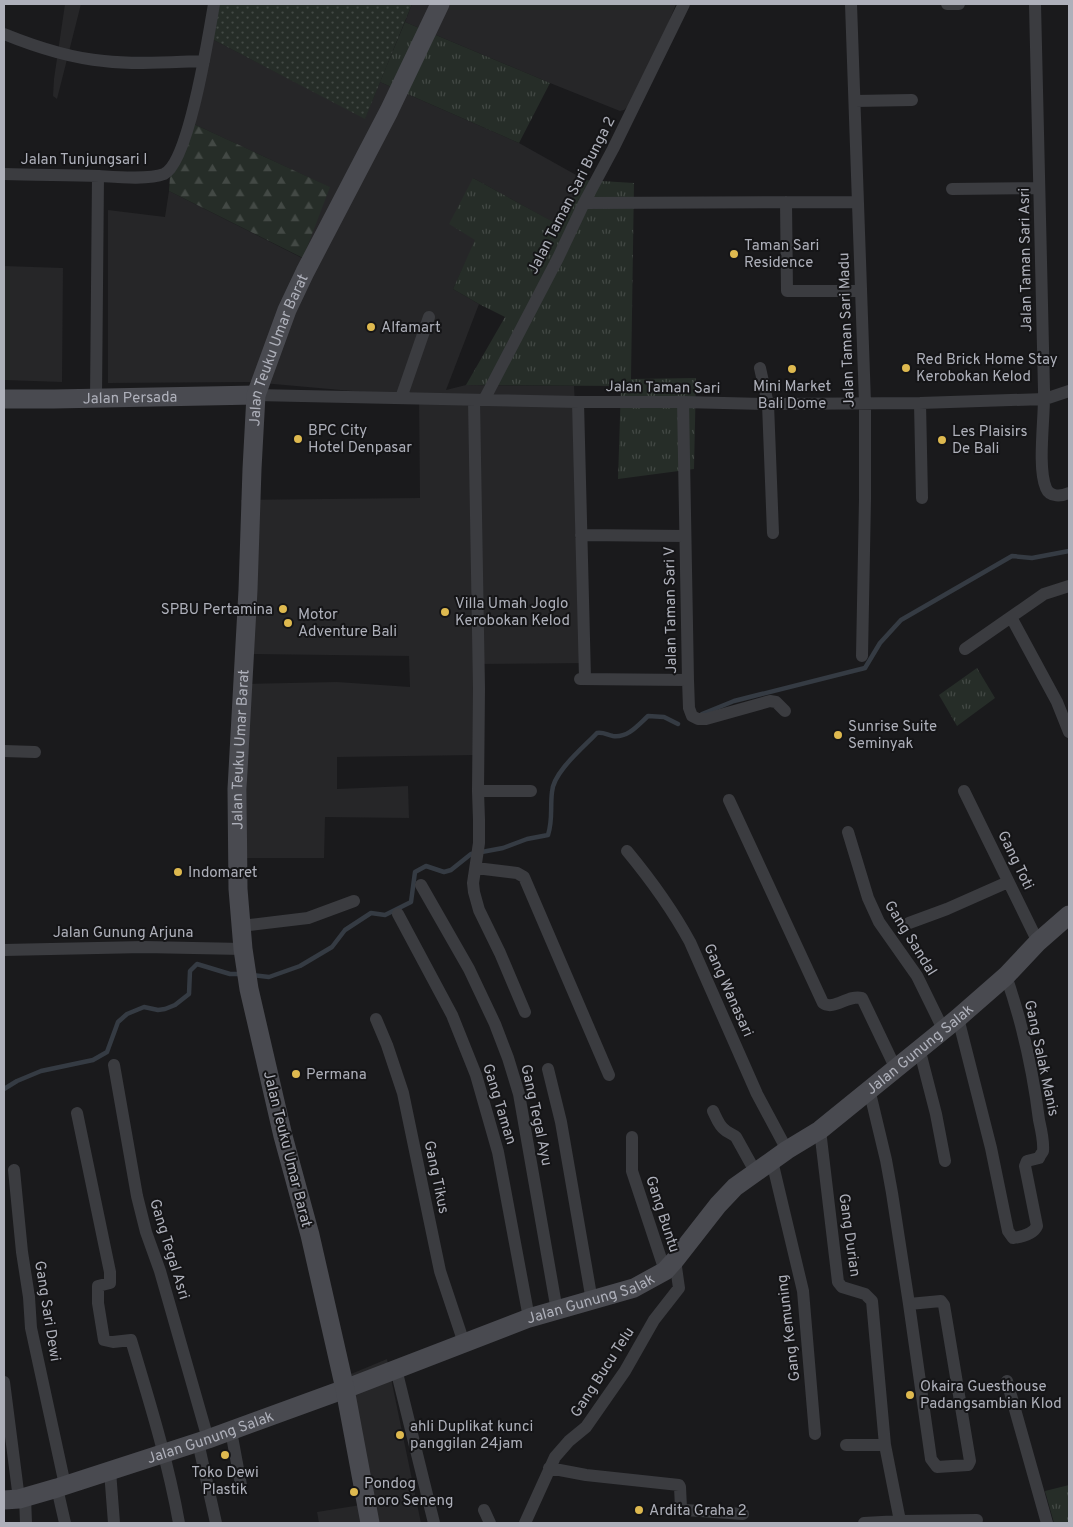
<svg xmlns="http://www.w3.org/2000/svg" width="1073" height="1527" font-family="Overpass,sans-serif">
  <style>
    .built { fill: #262628 }
    .grass { fill: url(#grass-tufts) }
    .forest { fill: url(#forest-firs) }
    .park { fill: url(#park-dots) }
    .lines { fill: none; stroke-linecap: round; stroke-linejoin: round }
    .stream { stroke: #353b43; stroke-width: 4.5 }
    .street { stroke: #3b3c40; stroke-width: 12 }
    .secondary { stroke: #494a50; stroke-width: 19 }
    .poi-dot { fill: #deb94f; stroke: #151517; stroke-width: 2 }
    .labels { text-anchor: middle; stroke-width: 4; stroke-linejoin: round; paint-order: stroke }
    .street-label { font-size: 15px; fill: #aeb0ba; stroke: #151517 }
    .poi-label { font-size: 15px; fill: #aeb0ba; stroke: #151517; text-anchor: start }
  </style>
  <defs>
    <pattern id="grass-tufts" width="24" height="20" patternUnits="userSpaceOnUse" patternTransform="scale(1.25)"><rect width="24" height="20" fill="#262d28"/><path d="M3 7l-1-3M5 7V3M7 7l1-3M15 17l-1-3M17 17v-4M19 17l1-3" fill="none" stroke="#434945"/></pattern>
    <pattern id="forest-firs" width="22" height="20" patternUnits="userSpaceOnUse" patternTransform="scale(1.25)"><rect width="22" height="20" fill="#262d28"/><path d="M5 1l3.5 6h-7zM16 11l3.5 6h-7z" fill="#434945"/></pattern>
    <pattern id="park-dots" width="8" height="8" patternUnits="userSpaceOnUse" patternTransform="scale(1.25)"><rect width="8" height="8" fill="#262d28"/><path d="M2 2h.1M6 6h.1" fill="none" stroke="#434945" stroke-width="1.8" stroke-linecap="round"/></pattern>
  </defs>
  <rect width="100%" height="100%" fill="#1a1a1c"/>
  <path class="built" d="M65,4h16l-24,95 -4,-3 1,-17z
    M412,4h264l-36,91 -16,15 -4,1 -70,-28 -145,-61z
    M212,39l153,79 15,-36 139,61 66,37 -27,45 -85,-47 3,62 -23,49 26,15 -33,86 20,-5 108,1 14,277 -113,1 1,91 -139,2v32l71,-3 1,32 -84,-1 -1,41h-77l-1,-174 91,-2 73,5 -1,-31 -163,-2 4,-100 -9,-54 179,-2 -1,-101 -169,-15 -142,1v-173l57,7 4,-26 133,67 27,-71 -144,-67z
    M4,266l59,2 -1,114 -58,-2z
    M387,1359l34,164h-102l-2,-11 56,-9 -22,-129z"/>
  <path class="grass" d="M405,22l145,61 -31,60 -139,-61z
    M473,178l84,46 28,-44 49,3 -3,196 65,-1 -2,91 -76,10 3,-93 -155,-1 39,-68 -26,-13 -26,-15 22,-49 -26,-16z
    M977,668l18,30 -38,28 -18,-31z
    M1069,1485v38h-15l-9,-32z"/>
  <path class="forest" d="M185,120l145,67 -27,71 -134,-67 2,-29z"/>
  <path class="park" d="M219,4h193l-47,115 -153,-80z"/>
  <g class="lines">
    <path class="stream" d="M702,714l32,-13 131,-33 15,-25 21,-23 111,-64 20,2 37,-7
      M252,975l17,2 31,-11 32,-19 13,-17 26,-17 14,2 26,-13 4,-30 11,-6 18,6 7,-2 20,-16 32,-6 24,-9 21,-4c5,-15 2,-27 4,-43 1,-20 32,-45 45,-59 7,-1 10,2 16,3 15,2 25,-11 35,-20l16,1 14,7
      M4,1089l13,-8 24,-10 52,-11 14,-8 11,-30 9,-8 17,-7 14,3 7,-1 10,-4 14,-11 1,-23 7,-7 33,10h12"/>
    <path class="street" d="M851,4l14,399v96l-3,157
      M947,4h12
      M1035,4c3,129 6,257 9,386 1,26 -7,77 2,98 4,10 16,8 23,5
      M4,34c32,13 66,24 100,27 33,4 67,1 100,0
      M855,101l57,-1
      M4,174c32,1 63,1 95,2 17,1 50,4 65,-2 25,-12 45,-141 50,-170
      M952,189l87,-1
      M786,202l1,89h74
      M584,203l274,-1
      M760,368l8,36 5,129
      M256,395l322,7h105l85,2 152,-1 125,-4 24,-8
      M96,398l2,-222
      M401,398l28,-81
      M474,400l5,288 -1,103 1,29v23l-6,40 1,9 5,18 21,43 25,59
      M484,400l74,-142 26,-55 29,-54 71,-145
      M578,402l7,276
      M683,402l5,278 1,28 3,8 6,3h8l64,-18 6,1 9,9
      M920,403l2,95
      M581,535l104,1
      M1069,586l-25,8 -33,23 46,85 12,30
      M965,649l46,-32
      M580,679l108,1
      M4,751l31,1
      M478,791h53
      M964,791l74,151
      M729,800l94,203c11,8 25,-9 39,-5l33,69
      M848,832l20,66 11,24 38,54 26,53
      M627,851c24,29 45,58 63,91l67,152 30,56
      M476,868l41,5 7,4 85,198
      M421,885l48,84 26,55 13,34 11,36 38,217
      M398,914l54,101 24,60 22,77 31,166
      M909,923l38,-14 61,-27
      M241,926l67,-8 46,-17
      M4,950l140,-3 99,2
      M958,1018l33,130 17,83 5,7c8,-1 20,-3 24,-12l-12,-60 2,-5 12,-3c1,-3 3,-5 4,-7 1,-10 -2,-22 -4,-31 -6,-49 -17,-98 -33,-144
      M376,1019l11,26 16,48 37,178 24,72
      M919,1048l17,66 9,47
      M114,1065l23,131 9,36 14,39 48,168
      M548,1069l13,53 31,179
      M869,1089l17,71 6,33 17,111 22,155 6,8 31,-2 2,-4 -26,-156 -3,-4 -32,3
      M713,1111c3,6 6,15 12,19 3,3 8,4 11,7l20,36
      M77,1113l33,159v11l-12,3v17l6,37 9,2 18,-2c18,60 37,121 48,183
      M820,1130l18,152 4,5 23,7 7,7 13,144 15,76
      M632,1137v34l33,100
      M772,1161l31,130 12,143
      M14,1170l8,82 7,45 2,31 34,157
      M396,1369l38,154
      M1007,1381l40,142
      M4,1382l15,117
      M231,1431l10,54
      M198,1442l18,81
      M846,1445h39
      M549,1468l37,7 93,10 1,2 1,21 4,2 58,4
      M110,1471l4,52
      M57,1488l8,35
      M25,1497l1,26
      M484,1510l6,13
      M525,1523l30,-66 14,-16 17,-14 39,-56 29,-51 25,-32 -4,-28
      M864,1523l36,-2 77,-1"/>
    <g class="secondary">
      <path id="s1" d="M4,399h50l202,-4"/>
      <path id="s2" d="M4,1500l15,-1 38,-11 151,-49 137,-50 184,-71 105,-30 31,-17 10,-11 43,-55 17,-18 52,-37 33,-20 138,-112 48,-42 32,-34 31,-27"/>
      <path id="s3" d="M370,1523l-25,-134 -35,-154 -27,-99 -34,-147 -6,-40 -5,-60 -1,-100 11,-199 4,-121 4,-74 31,-85 18,-38 84,-161 51,-107"/>
    </g>
  </g>
  <g class="poi-dot">
    <circle cx="734" cy="254" r="5"/>
    <circle cx="371" cy="327" r="5"/>
    <circle cx="906" cy="368" r="5"/>
    <circle cx="792" cy="369" r="5"/>
    <circle cx="298" cy="439" r="5"/>
    <circle cx="942" cy="440" r="5"/>
    <circle cx="283" cy="609" r="5"/>
    <circle cx="445" cy="612" r="5"/>
    <circle cx="288" cy="623" r="5"/>
    <circle cx="838" cy="735" r="5"/>
    <circle cx="178" cy="872" r="5"/>
    <circle cx="296" cy="1074" r="5"/>
    <circle cx="910" cy="1395" r="5"/>
    <circle cx="400" cy="1435" r="5"/>
    <circle cx="225" cy="1455" r="5"/>
    <circle cx="354" cy="1492" r="5"/>
    <circle cx="639" cy="1510" r="5"/>
  </g>
  <g class="labels">
    <g class="street-label">
      <text x="84" y="164">Jalan Tunjungsari I</text>
      <text transform="translate(571 195) rotate(-63)" y="5">Jalan Taman Sari Bunga 2</text>
      <text transform="translate(1025 260) rotate(-91)" y="5">Jalan Taman Sari Asri</text>
      <text transform="translate(846 330) rotate(-92)" y="5">Jalan Taman Sari Madu</text>
      <text dy="5" stroke="none"><textPath href="#s3" startOffset="1192">Jalan Teuku Umar Barat</textPath></text>
      <text transform="translate(663 387) rotate(1)" y="5">Jalan Taman Sari</text>
      <text dy="5" stroke="none"><textPath href="#s1" startOffset="126">Jalan Persada</textPath></text>
      <text transform="translate(670 610) rotate(-91)" y="5">Jalan Taman Sari V</text>
      <text dy="5" stroke="none"><textPath href="#s3" startOffset="788">Jalan Teuku Umar Barat</textPath></text>
      <text transform="translate(1016 860) rotate(64)" y="5">Gang Toti</text>
      <text x="123" y="937">Jalan Gunung Arjuna</text>
      <text transform="translate(911 938) rotate(58)" y="5">Gang Sandal</text>
      <text transform="translate(729 990) rotate(66)" y="5">Gang Wanasari</text>
      <text dy="5" stroke="none"><textPath href="#s2" startOffset="1041">Jalan Gunung Salak</textPath></text>
      <text transform="translate(1042 1058) rotate(78)" y="5">Gang Salak Manis</text>
      <text transform="translate(500 1104) rotate(73)" y="5">Gang Taman</text>
      <text transform="translate(537 1115) rotate(78)" y="5">Gang Tegal Ayu</text>
      <text transform="translate(288 1149) rotate(76)" y="5">Jalan Teuku Umar Barat</text>
      <text transform="translate(437 1177) rotate(78)" y="5">Gang Tikus</text>
      <text transform="translate(663 1214) rotate(72)" y="5">Gang Buntu</text>
      <text transform="translate(850 1235) rotate(82)" y="5">Gang Durian</text>
      <text transform="translate(170 1249) rotate(73)" y="5">Gang Tegal Asri</text>
      <text dy="5" stroke="none"><textPath href="#s2" startOffset="621">Jalan Gunung Salak</textPath></text>
      <text transform="translate(48 1311) rotate(81)" y="5">Gang Sari Dewi</text>
      <text transform="translate(788 1328) rotate(-97)" y="5">Gang Kemuning</text>
      <text transform="translate(602 1372) rotate(-57)" y="5">Gang Bucu Telu</text>
      <text dy="5" stroke="none"><textPath href="#s2" startOffset="216">Jalan Gunung Salak</textPath></text>
    </g>
    <g class="poi-label">
      <text x="744" y="250">Taman Sari<tspan x="744" dy="17">Residence</tspan></text>
      <text x="381" y="332">Alfamart</text>
      <text x="916" y="364">Red Brick Home Stay<tspan x="916" dy="17">Kerobokan Kelod</tspan></text>
      <text x="792" y="391" text-anchor="middle">Mini Market<tspan x="792" dy="17">Bali Dome</tspan></text>
      <text x="308" y="435">BPC City<tspan x="308" dy="17">Hotel Denpasar</tspan></text>
      <text x="952" y="436">Les Plaisirs<tspan x="952" dy="17">De Bali</tspan></text>
      <text x="455" y="608">Villa Umah Joglo<tspan x="455" dy="17">Kerobokan Kelod</tspan></text>
      <text x="273" y="614" text-anchor="end">SPBU Pertamina</text>
      <text x="298" y="619">Motor<tspan x="298" dy="17">Adventure Bali</tspan></text>
      <text x="848" y="731">Sunrise Suite<tspan x="848" dy="17">Seminyak</tspan></text>
      <text x="188" y="877">Indomaret</text>
      <text x="306" y="1079">Permana</text>
      <text x="920" y="1391">Okaira Guesthouse<tspan x="920" dy="17">Padangsambian Klod</tspan></text>
      <text x="410" y="1431">ahli Duplikat kunci<tspan x="410" dy="17">panggilan 24jam</tspan></text>
      <text x="225" y="1477" text-anchor="middle">Toko Dewi<tspan x="225" dy="17">Plastik</tspan></text>
      <text x="364" y="1488">Pondog<tspan x="364" dy="17">moro Seneng</tspan></text>
      <text x="649" y="1515">Ardita Graha 2</text>
    </g>
  </g>
  <rect width="1073" height="1527" fill="none" stroke="#aeb0ba" stroke-width="10"/>
</svg>
